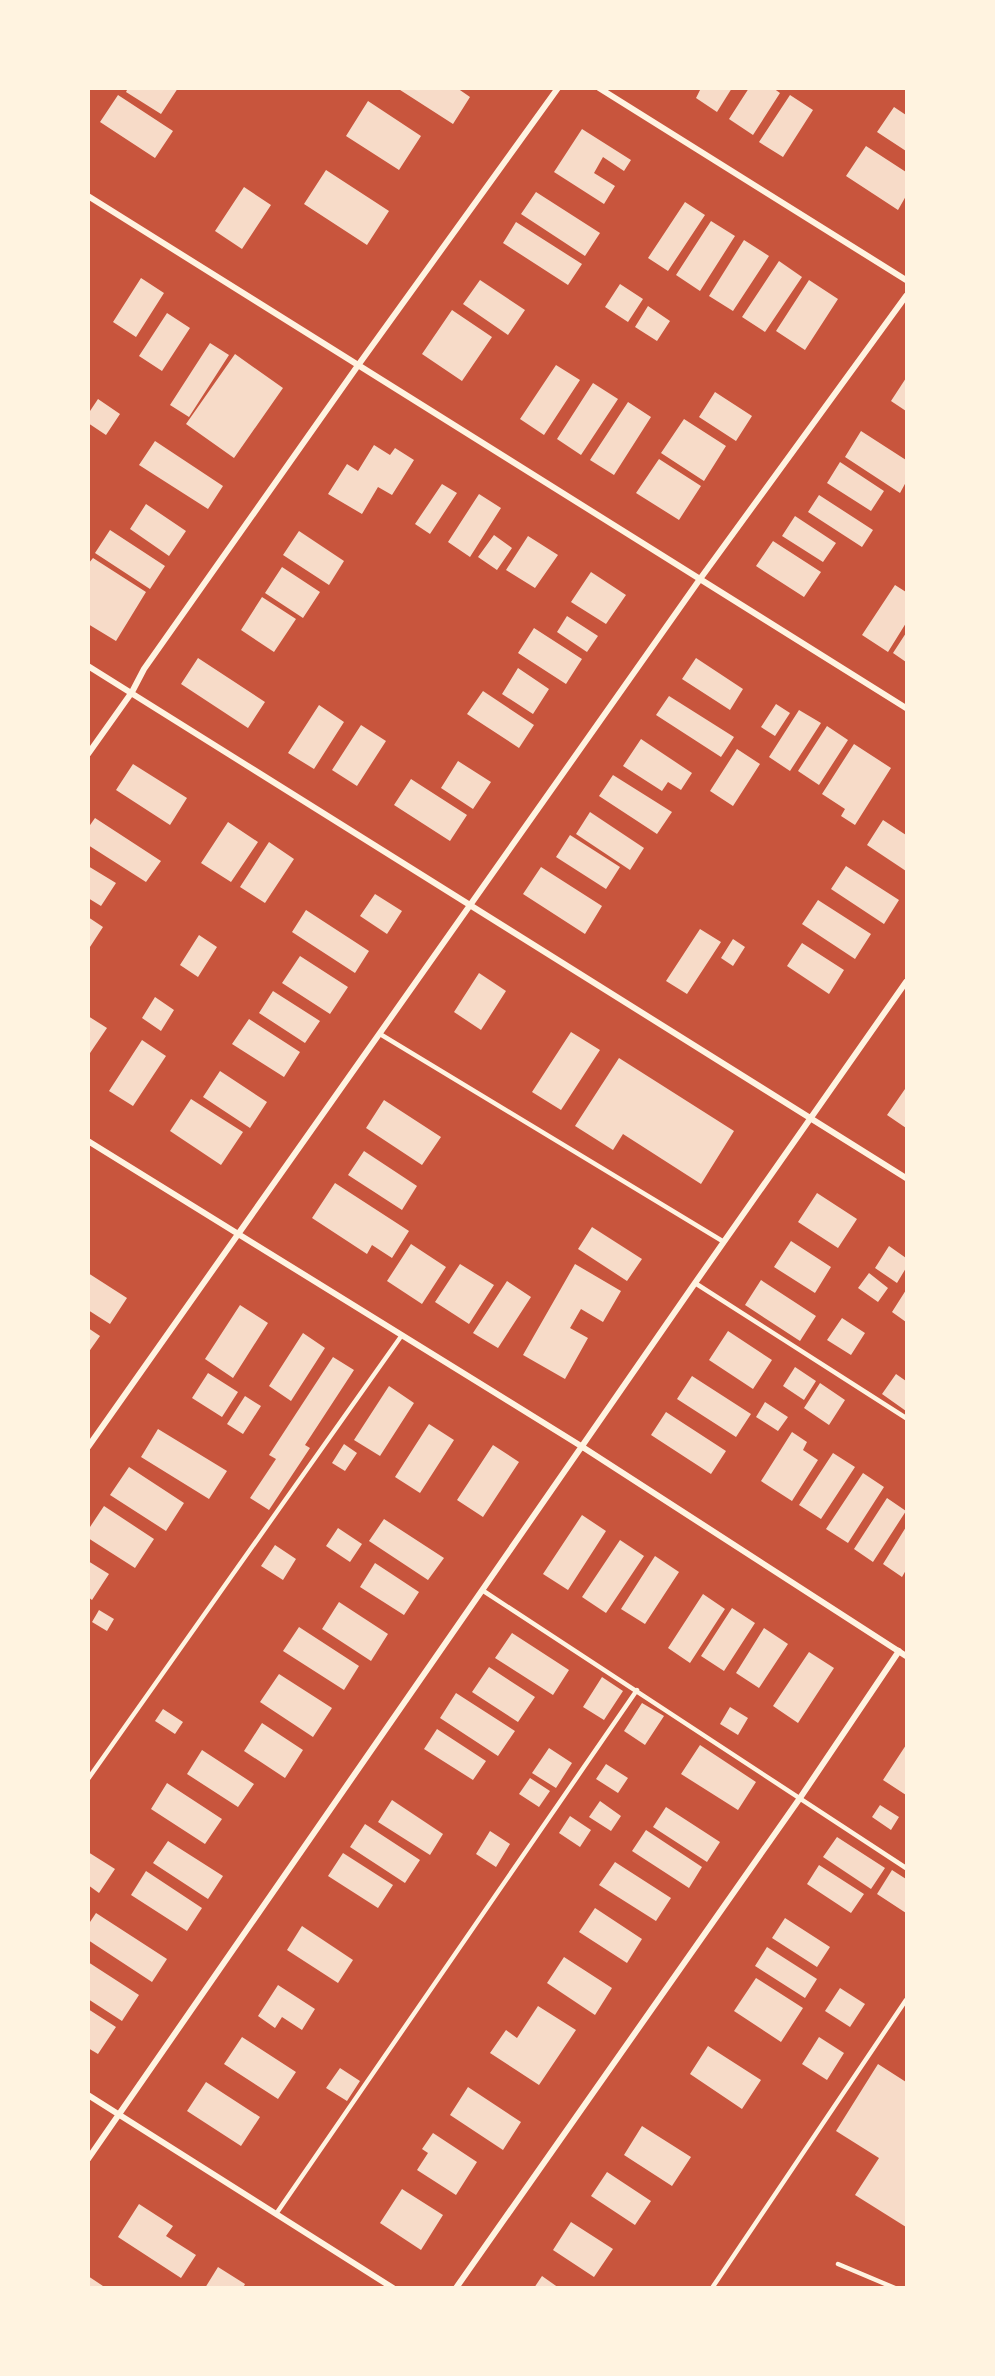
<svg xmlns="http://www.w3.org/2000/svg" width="995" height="2376" font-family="Montserrat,sans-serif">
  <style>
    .building { fill: #f7dbc8 }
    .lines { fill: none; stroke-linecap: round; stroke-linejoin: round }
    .service { stroke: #fff3e0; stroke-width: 4.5 }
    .minor { stroke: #fff3e0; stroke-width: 6 }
  </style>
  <rect width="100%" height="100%" fill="#c8553d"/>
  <path class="building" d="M128,88h50l-17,26 -35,-22z
    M397,88h60l13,9 -17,27z
    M701,88h31l-15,24 -21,-14z
    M749,88h24l7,5 -27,42 -24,-16z
    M118,95l55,36 -18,27 -55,-36z
    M790,95l23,15 -30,47 -24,-15z
    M368,101l53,35 -22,34 -53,-34z
    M894,107l12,8v36l-29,-19z
    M582,129l49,31 -7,11 -21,-14 -9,16 21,13 -11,18 -50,-32z
    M866,146l40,26v24l-8,14 -52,-34z
    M326,170l63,41 -22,34 -63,-41z
    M244,187l27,18 -29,44 -27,-18z
    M536,192l64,41 -15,23 -64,-42z
    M685,202l20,13 -37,56 -20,-13z
    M711,221l24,15 -35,55 -24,-16z
    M516,222l66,42 -14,21 -65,-42z
    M744,240l25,16 -36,55 -24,-15z
    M779,261l23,16 -37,55 -23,-15z
    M141,278l23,15 -28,44 -23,-15z
    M480,280l45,30 -17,25 -45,-31z
    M809,280l29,19 -33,51 -29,-19z
    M620,284l23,15 -15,23 -23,-15z
    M648,306l22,15 -13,20 -22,-14z
    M452,310l40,27 -30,44 -40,-27z
    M167,313l23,15 -28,43 -23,-15z
    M210,343l19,12 -40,62 -19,-12z
    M235,354l48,34 -49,70 -48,-34z
    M556,365l24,15 -36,55 -24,-16z
    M906,378v33l-15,-10z
    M593,383l25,16 -37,56 -24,-16z
    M715,392l37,24 -16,25 -37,-24z
    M98,399l22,15 -14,21 -18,-12v-9z
    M628,402l23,15 -37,58 -24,-15z
    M684,419l42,27 -22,35 -43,-28z
    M861,431l45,29v22l-6,11 -55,-36z
    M155,441l68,45 -15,23 -69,-44z
    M374,445l16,10 5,-7 19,12 -22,35 -14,-8 -16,27 -34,-20 19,-30 11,7z
    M659,459l42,27 -22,34 -43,-27z
    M840,462l44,29 -13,20 -44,-28z
    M442,484l15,9 -27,41 -15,-10z
    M479,494l22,14 -31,49 -22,-15z
    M819,495l54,35 -11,17 -54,-35z
    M146,504l40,27 -17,25 -39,-27z
    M795,516l41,27 -13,19 -41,-26z
    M110,530l55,36 -15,23 -55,-36z
    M299,531l45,30 -15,24 -46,-30z
    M494,535l18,13 -15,22 -19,-13z
    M528,536l30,19 -23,33 -29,-18z
    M773,541l48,31 -17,25 -48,-31z
    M93,558l53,34 -30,49 -28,-17v-60z
    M282,567l38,25 -17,26 -38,-25z
    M591,572l35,23 -20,29 -35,-22z
    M895,585l11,7v31l-18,29 -26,-17z
    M262,597l34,22 -22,33 -33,-22z
    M567,616l31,20 -11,16 -30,-20z
    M534,628l48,31 -16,25 -48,-31z
    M906,633v29l-13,-9z
    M198,658l67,44 -17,26 -67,-44z
    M696,658l47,31 -13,21 -48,-31z
    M518,668l31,21 -16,25 -31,-20z
    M483,691l51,34 -15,23 -52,-34z
    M669,696l65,41 -13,20 -65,-42z
    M776,704l14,9 -15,23 -14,-9z
    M319,705l25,17 -30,47 -26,-16z
    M799,710l22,13 -31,48 -21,-14z
    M361,725l25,16 -29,45 -25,-16z
    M827,726l21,14 -29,45 -21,-14z
    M641,739l51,34 -11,17 -13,-8 -6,9 -39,-25z
    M854,744l37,24 -36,57 -14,-9 4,-7 -23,-15z
    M737,749l23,15 -27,42 -23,-15z
    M458,761l33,21 -18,27 -32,-21z
    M133,764l54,34 -17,27 -54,-35z
    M613,775l59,37 -15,22 -58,-38z
    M411,779l56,36 -17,26 -56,-36z
    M590,812l54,36 -14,22 -54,-36z
    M95,818l66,43 -15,21 -58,-37v-17z
    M883,820l23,15v36l-39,-26z
    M228,822l30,20 -27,40 -30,-19z
    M570,835l50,32 -14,22 -50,-32z
    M269,842l25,17 -29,44 -25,-16z
    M88,866l28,17 -15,23 -13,-8z
    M846,866l53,34 -15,24 -53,-35z
    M541,867l61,39 -17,28 -62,-40z
    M375,894l27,17 -15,23 -27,-18z
    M818,900l53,34 -16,25 -53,-35z
    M306,910l63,41 -14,22 -63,-41z
    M88,917l15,10 -15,23z
    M700,929l21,13 -34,52 -21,-13z
    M199,935l18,12 -19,30 -18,-12z
    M733,939l12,8 -12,19 -12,-8z
    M802,943l42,27 -15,24 -42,-28z
    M300,956l48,31 -18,27 -48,-31z
    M479,973l27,18 -25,39 -27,-18z
    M273,991l47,30 -15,22 -46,-30z
    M155,997l19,13 -13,21 -19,-13z
    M88,1016l19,12 -19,28z
    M249,1019l51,33 -16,25 -52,-33z
    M571,1032l29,18 -39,60 -29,-18z
    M142,1040l24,16 -33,50 -24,-15z
    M619,1058l115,73 -33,53 -78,-50 -10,16 -38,-24z
    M220,1071l47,31 -17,26 -47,-31z
    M905,1089l1,1v38l-19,-13z
    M191,1099l52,33 -22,33 -51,-34z
    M384,1100l57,37 -19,28 -56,-37z
    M364,1151l53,35 -15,24 -54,-35z
    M335,1183l74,48 -17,27 -20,-13 -5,9 -55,-36z
    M817,1193l40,26 -19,29 -40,-26z
    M592,1227l50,32 -15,22 -49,-32z
    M791,1241l40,26 -16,26 -41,-26z
    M411,1244l35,23 -24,37 -35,-23z
    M889,1246l17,12v10l-9,15 -22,-15z
    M460,1264l34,21 -25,39 -34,-22z
    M575,1264l46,27 -18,31 -22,-13 -11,19 18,10 -23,41 -42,-24z
    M88,1273l39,25 -17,26 -22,-14z
    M869,1273l19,15 -10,14 -20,-14z
    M761,1280l55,36 -16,25 -55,-36z
    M507,1281l24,16 -33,51 -25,-15z
    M906,1290v32l-14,-10z
    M240,1305l28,18 -35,55 -28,-19z
    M842,1318l23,15 -14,22 -24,-15z
    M88,1328l12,8 -12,17z
    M728,1331l44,29 -19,29 -44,-29z
    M303,1333l22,15 -34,53 -22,-15z
    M333,1357l21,13 -49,75 5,3 -41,62 -19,-12 26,-39 -7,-4z
    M795,1367l21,14 -12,19 -21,-14z
    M208,1373l30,19 -16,25 -30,-19z
    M896,1374l10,7v30l-24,-17z
    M692,1376l59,38 -15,23 -59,-38z
    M820,1383l25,17 -16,25 -25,-17z
    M389,1386l25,17 -34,53 -26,-16z
    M245,1396l16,10 -18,28 -16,-10z
    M765,1402l23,15 -10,14 -22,-14z
    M666,1412l60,39 -15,23 -60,-39z
    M429,1424l25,16 -34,53 -25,-16z
    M158,1429l69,42 -18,28 -68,-42z
    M792,1432l15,10 -4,8 15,10 -26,41 -31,-20z
    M344,1444l13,9 -12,18 -13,-8z
    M493,1445l26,17 -36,55 -26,-17z
    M833,1453l22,14 -34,52 -22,-14z
    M129,1467l55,36 -18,28 -56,-36z
    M863,1473l21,14 -36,56 -22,-14z
    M887,1498l19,13 -33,51 -19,-13z
    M104,1506l50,33 -19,29 -47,-30v-8z
    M582,1515l24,16 -38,59 -25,-16z
    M384,1519l60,39 -16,22 -59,-39z
    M906,1527v43l-4,7 -19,-13z
    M338,1528l24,16 -12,18 -24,-16z
    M620,1540l24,16 -38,57 -24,-16z
    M275,1545l21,14 -13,21 -22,-14z
    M655,1556l24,16 -34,52 -24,-15z
    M88,1561l21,13 -17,26 -4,-3z
    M375,1563l44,29 -15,23 -44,-28z
    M703,1594l22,15 -35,54 -22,-15z
    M339,1602l49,32 -17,27 -49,-32z
    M732,1608l23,15 -31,48 -23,-15z
    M99,1610l15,9 -7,12 -15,-9z
    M299,1627l60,39 -15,24 -61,-39z
    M764,1628l24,16 -29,44 -23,-15z
    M512,1633l57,37 -16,25 -58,-37z
    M809,1652l25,16 -36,55 -25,-17z
    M489,1667l46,30 -17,25 -46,-30z
    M279,1674l53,34 -19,29 -53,-35z
    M602,1677l21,14 -19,29 -21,-13z
    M456,1693l59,38 -17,25 -58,-38z
    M642,1703l22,13 -19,29 -21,-14z
    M730,1707l18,11 -10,17 -18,-11z
    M163,1709l20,13 -8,12 -20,-13z
    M262,1723l41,27 -18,28 -41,-27z
    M437,1729l49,32 -13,19 -49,-31z
    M700,1745l56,37 -18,28 -57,-36z
    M906,1745v50l-23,-15z
    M549,1748l23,15 -16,25 -24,-15z
    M202,1750l52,34 -16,23 -51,-33z
    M606,1764l22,14 -10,15 -22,-14z
    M530,1778l20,13 -11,16 -20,-13z
    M167,1783l55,36 -17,25 -54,-35z
    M392,1800l51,34 -13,21 -52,-33z
    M600,1801l21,15 -10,15 -22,-14z
    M880,1805l19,12 -8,13 -19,-13z
    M666,1807l54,35 -13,20 -54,-35z
    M570,1816l21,14 -11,17 -21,-14z
    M365,1824l55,36 -15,23 -55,-36z
    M646,1830l56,37 -13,21 -57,-37z
    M490,1831l20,13 -14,23 -20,-13z
    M837,1837l48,31 -14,21 -48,-32z
    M168,1841l55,35 -15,23 -55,-36z
    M88,1852l27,17 -16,24 -11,-8z
    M343,1853l50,32 -15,23 -50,-32z
    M615,1862l56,36 -15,23 -57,-36z
    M819,1865l45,29 -13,19 -44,-29z
    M892,1870l14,9v34l-29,-19z
    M146,1871l56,37 -15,23 -56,-36z
    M595,1908l47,31 -15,24 -48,-31z
    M96,1913l71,46 -15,23 -64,-42v-15z
    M785,1918l45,29 -13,20 -45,-29z
    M302,1926l51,34 -15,23 -51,-33z
    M767,1947l50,32 -12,19 -50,-32z
    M564,1957l48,31 -17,27 -48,-32z
    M88,1962l51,33 -17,26 -34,-22z
    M756,1978l47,30 -22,34 -47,-31z
    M278,1985l37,24 -13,21 -20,-13 -7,11 -17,-12z
    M840,1988l25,16 -15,23 -25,-16z
    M538,2006l38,24 -37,55 -49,-32 16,-23 11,8z
    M88,2009l28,18 -18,27 -10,-6z
    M242,2037l54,35 -18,27 -54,-35z
    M819,2037l25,16 -17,27 -25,-16z
    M708,2046l53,34 -19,29 -52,-35z
    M878,2064l28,18v145l-51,-32 24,-37 -43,-27z
    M340,2068l20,13 -13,20 -21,-13z
    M206,2082l54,35 -19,29 -54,-35z
    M468,2087l53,35 -18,28 -53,-35z
    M642,2126l49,31 -19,29 -48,-31z
    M433,2133l44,29 -21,33 -39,-25 11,-17 -6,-4z
    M607,2172l44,29 -16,24 -44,-29z
    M402,2189l41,26 -22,35 -41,-27z
    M139,2204l34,22 -7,10 30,19 -15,23 -63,-41z
    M571,2222l42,27 -19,28 -41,-27z
    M218,2267l27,17 -2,4h-38z
    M88,2276l18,12h-18z
    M542,2276l17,12h-25z"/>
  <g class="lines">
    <path class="service" d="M380,1034l344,208
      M695,1283l211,135
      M482,1590l424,278
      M88,1779l314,-444
      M276,2214l361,-524
      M838,2264l57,24
      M712,2288l194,-288"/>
    <path class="minor" d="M599,88l307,192
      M88,196l818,512
      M88,666l818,512
      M88,754l44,-62 12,-23 215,-305 199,-276
      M88,1141l493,305 325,210
      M88,1447l612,-868 206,-283
      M88,2095l305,193
      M88,2159l607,-876 211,-301
      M456,2288l344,-490 99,-147"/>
  </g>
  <rect width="995" height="2376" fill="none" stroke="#fff3e0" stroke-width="180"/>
</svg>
